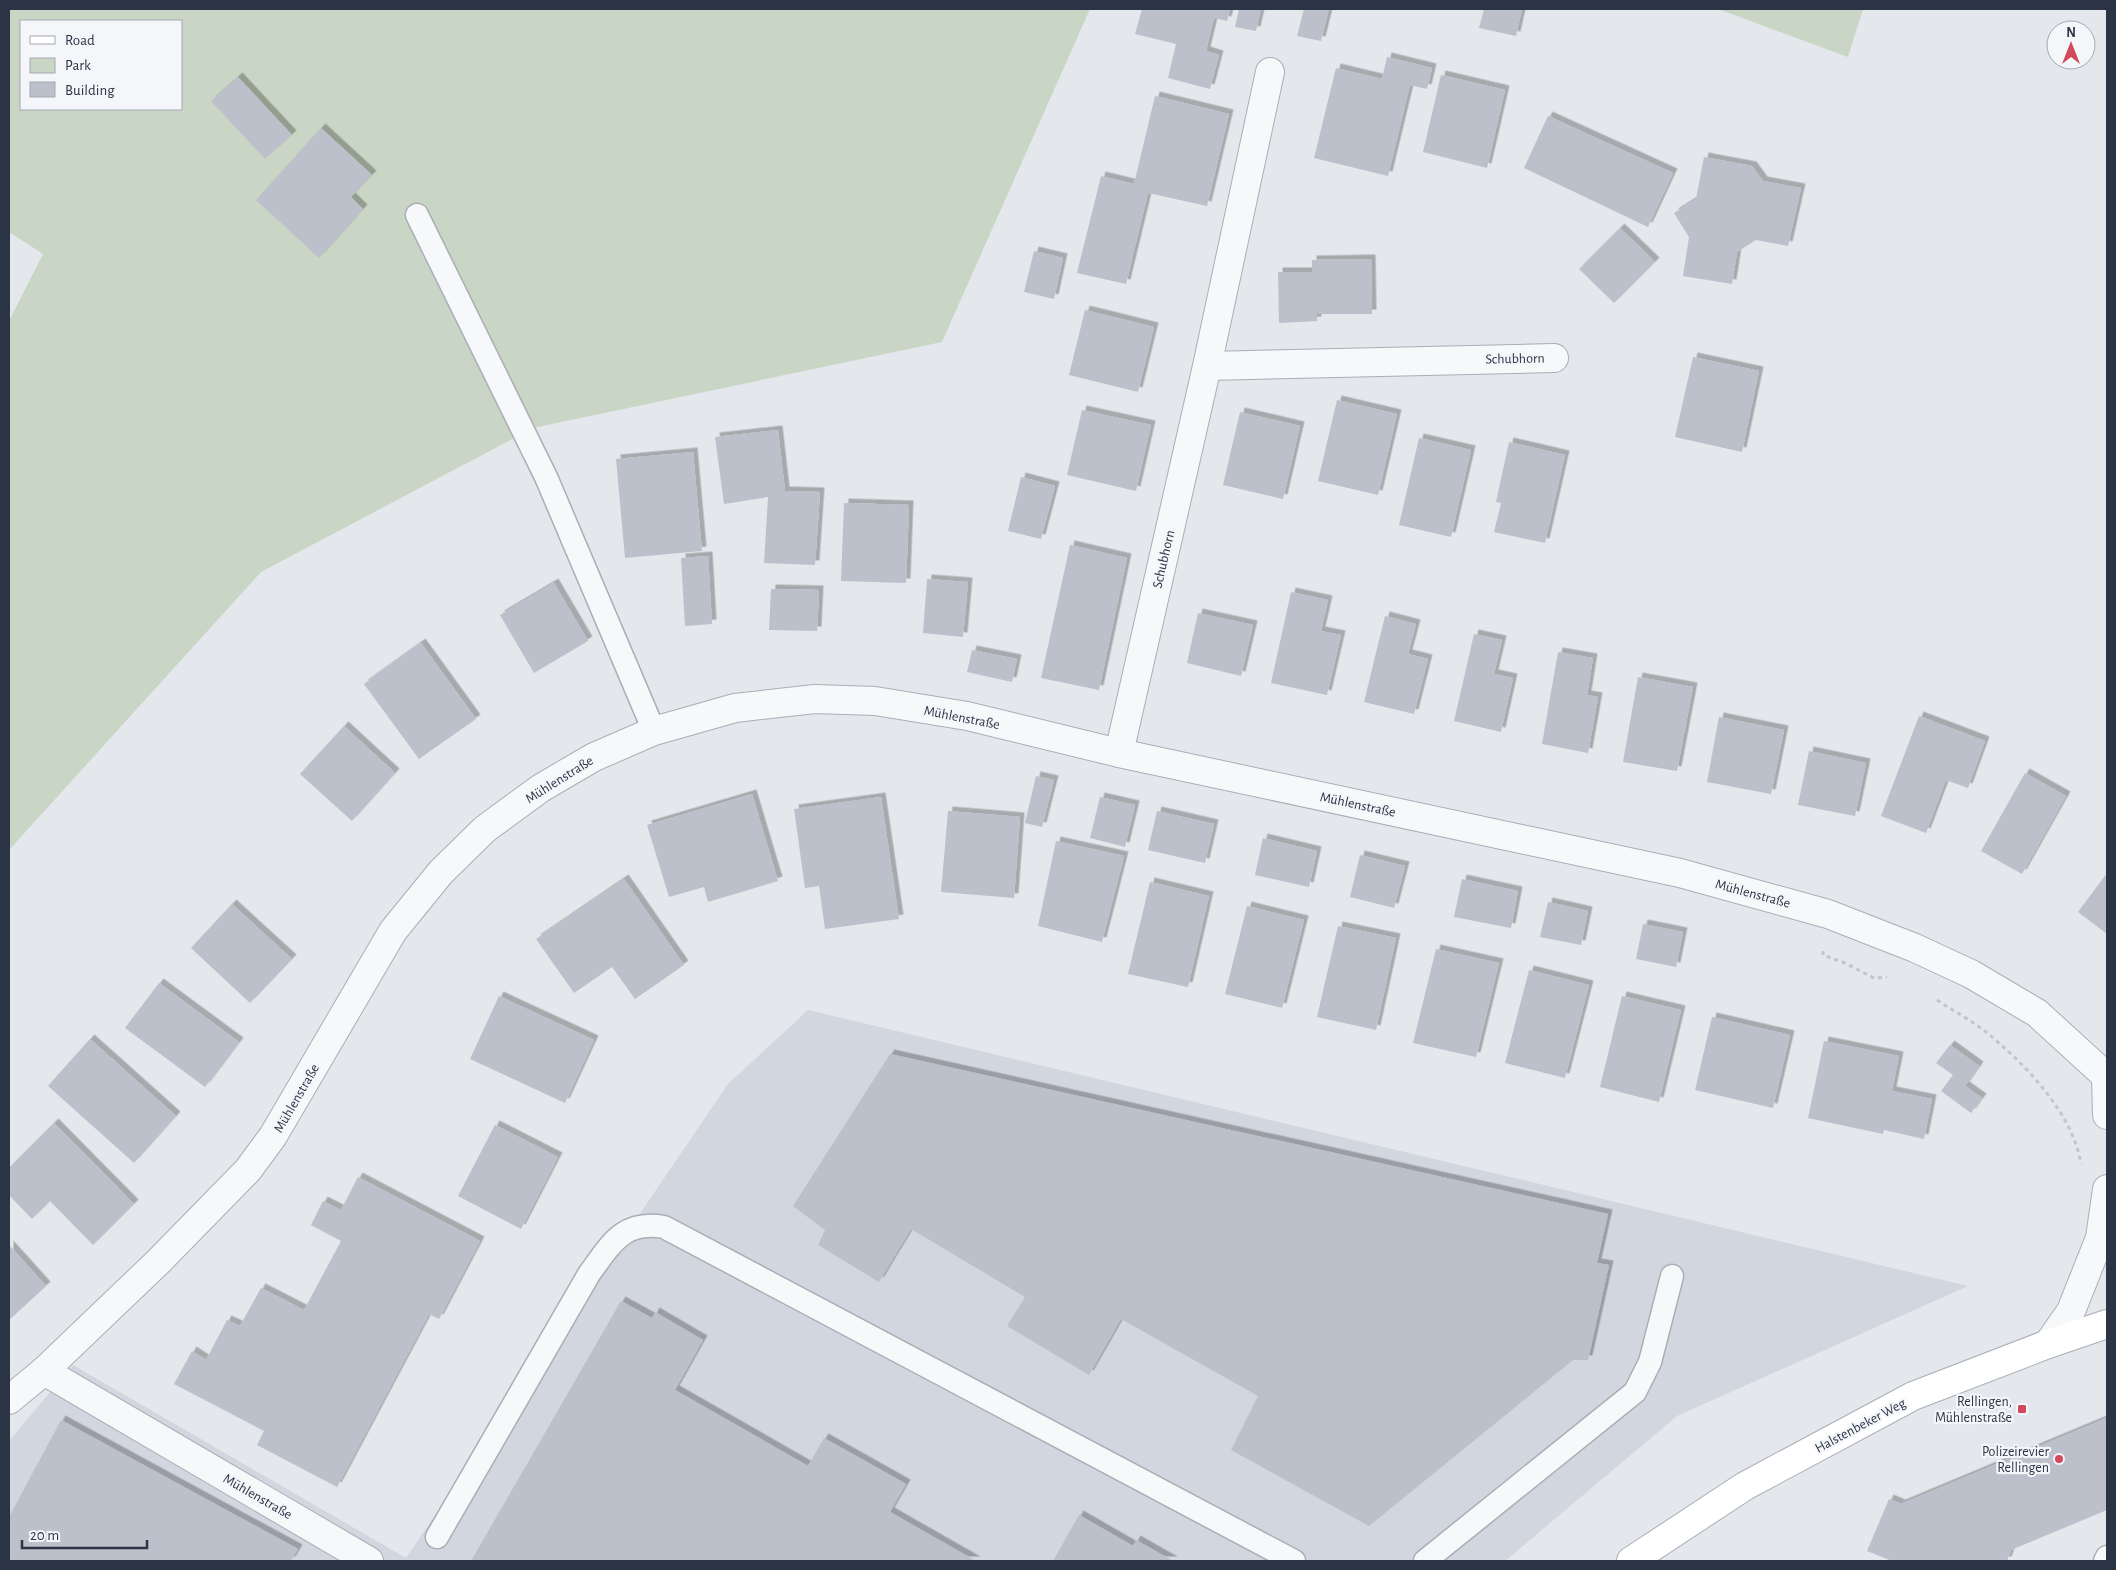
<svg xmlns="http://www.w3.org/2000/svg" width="2116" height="1570" font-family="'Alegreya Sans',sans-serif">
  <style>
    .built { fill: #d2d6de }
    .green { fill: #c9d6c5; fill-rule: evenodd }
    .building { fill: #bbc0ca; filter: url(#shadow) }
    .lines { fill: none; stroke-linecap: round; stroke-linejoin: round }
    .service-casing { stroke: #a9aeb7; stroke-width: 25 }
    .minor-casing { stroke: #a9aeb7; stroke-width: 30 }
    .tertiary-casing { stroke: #a9aeb7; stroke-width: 30 }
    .secondary-casing { stroke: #a9aeb7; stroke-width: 30 }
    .path { stroke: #c2c5cb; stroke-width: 3; stroke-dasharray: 4 4; stroke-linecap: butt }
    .service { stroke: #f7f8fa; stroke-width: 22 }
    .minor { stroke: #f7f8fa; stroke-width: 28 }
    .tertiary { stroke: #f7f8fa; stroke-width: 28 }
    .secondary { stroke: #fff; stroke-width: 28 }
    .poi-dot { fill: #d1495b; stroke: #f4f6f9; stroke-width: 2 }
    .labels { text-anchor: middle; stroke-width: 4.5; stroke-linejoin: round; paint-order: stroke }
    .street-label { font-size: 14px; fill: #2b3445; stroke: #f4f6f9 }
    .poi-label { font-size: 14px; fill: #2b3445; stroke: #f4f6f9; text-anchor: end }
  </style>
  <defs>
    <filter id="shadow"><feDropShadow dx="4.5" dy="-4.5" stdDeviation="0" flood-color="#0004"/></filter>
  </defs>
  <rect width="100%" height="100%" fill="#e4e7ec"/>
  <path class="built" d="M808,1010l1160,276 -291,130 -172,145h-1496v-120l64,-76 333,193 322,-474z"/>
  <path class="green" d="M9,9h1081l-148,333 -409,86 -272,144 -252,278v-529l34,-67 -34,-22zM21,21h160v88h-160z
    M1718,9h145l-15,48z"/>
  <path class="building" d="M1142,9h88l-3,12 -13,-3 -8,33 13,4 -9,34 -42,-11 8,-34 -41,-10z
    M1239,9h22l-5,22 -21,-4z
    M1304,9h25l-8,32 -24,-5z
    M1484,9h38l-6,27 -37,-8z
    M1387,57l45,11 -5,21 -17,-4 -22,91 -74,-18 22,-90 46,11z
    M1441,75l64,15 -18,78 -64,-16z
    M238,77l54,58 -27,24 -54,-58z
    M1155,96l74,18 -22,92 -59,-13 -22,91 -49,-11 24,-97 33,8z
    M1548,116l125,57 -25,54 -124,-59z
    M321,128l51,47 -21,22 12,12 -44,49 -63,-58z
    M1704,157l48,9 11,15 38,7 -13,58 -32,-6 -19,12 -5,32 -49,-8 6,-39 -15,-24 22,-14z
    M1620,228l35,34 -41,41 -35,-34z
    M1034,251l29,7 -9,41 -30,-7z
    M1371,259l1,55h-55v7l-38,2 -1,-51h34v-12z
    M1085,310l69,17 -16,65 -69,-17z
    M1693,357l66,14 -17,81 -67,-15z
    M1337,400l60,14 -19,81 -60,-14z
    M1082,410l69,15 -15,66 -69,-16z
    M1240,412l60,14 -17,73 -60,-14z
    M778,430l7,61 35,1 -5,73 -51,-2 4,-66 -44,7 -9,-67z
    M1419,438l52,12 -20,87 -52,-12z
    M1509,442l56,13 -20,88 -51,-11 7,-29 -5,-1z
    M693,452l9,99 -77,7 -9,-99z
    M1021,477l34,9 -14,53 -33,-8z
    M844,503l65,2 -3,78 -65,-2z
    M1070,545l57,13 -28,132 -58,-12z
    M708,556l4,68 -27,2 -4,-68z
    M927,579l41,3 -5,55 -40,-4z
    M554,583l34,58 -54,32 -34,-58z
    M771,589l48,1 -2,41 -48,-1z
    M1291,592l37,8 -7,31 20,4 -14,60 -56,-12z
    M1198,613l55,12 -12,51 -54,-13z
    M1385,616l31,8 -8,30 20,5 -14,55 -50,-12z
    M1474,634l28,6 -8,34 19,4 -12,54 -47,-11z
    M421,643l55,76 -57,40 -55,-75z
    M972,650l45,9 -5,23 -45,-10z
    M1558,652l35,6 -6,37 11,2 -10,56 -46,-9z
    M1638,677l55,10 -16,84 -54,-9z
    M1919,716l66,25 -17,47 -22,-8 -20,53 -45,-17z
    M1719,717l65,13 -13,64 -64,-12z
    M344,726l51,47 -43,48 -52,-47z
    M1809,751l57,12 -11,53 -57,-11z
    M2025,773l41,23 -44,78 -41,-23z
    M1036,776l18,4 -12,47 -17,-4z
    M752,794l26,87 -70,21 -4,-15 -35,10 -22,-72z
    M881,797l18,122 -74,10 -6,-43 -14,2 -11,-79z
    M1100,797l35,8 -10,42 -35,-9z
    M948,811l72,6 -6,81 -73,-6z
    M1157,811l57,13 -9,39 -57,-13z
    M1263,838l54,13 -8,36 -54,-12z
    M1056,841l68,15 -22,86 -64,-16z
    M1360,855l45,11 -11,42 -44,-11z
    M2107,873v61l-29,-22z
    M624,879l60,86 -49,34 -23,-32 -38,26 -38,-54z
    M1462,879l56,12 -7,37 -57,-11z
    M1150,882l59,14 -21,91 -60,-13z
    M1548,902l40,9 -7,34 -41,-8z
    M232,904l60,55 -42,44 -59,-55z
    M1247,906l57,14 -22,88 -57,-14z
    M1643,924l40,8 -7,35 -40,-8z
    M1338,926l58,12 -20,92 -59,-13z
    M1436,949l63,14 -23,94 -63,-14z
    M1529,970l60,15 -24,93 -60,-15z
    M159,983l80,59 -34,45 -80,-59z
    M499,996l95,44 -29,63 -95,-44z
    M1622,996l59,14 -22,92 -59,-15z
    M1712,1017l78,18 -17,73 -78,-18z
    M90,1039l86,77 -42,47 -86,-77z
    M1824,1041l75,15 -7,35 40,8 -8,40 -40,-9 -1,4 -75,-16z
    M1950,1045l29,21 -14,20 17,12 -11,15 -30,-22 12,-16 -17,-12z
    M890,1054l718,160 -11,49 12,2 -21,95h-15l-204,166 -138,-76 27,-54 -137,-77 -32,56 -82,-49 18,-29 -114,-68 -32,53 -61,-37 7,-15 -32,-24z
    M54,1123l80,81 -41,41 -43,-44 -18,18 -23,-24v-27z
    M495,1125l63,32 -37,72 -63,-33z
    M358,1177l122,64 -41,78 -10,-5 -92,173 -80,-42 7,-14 -90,-47 18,-33 14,9 21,-40 13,6 21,-38 43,22 37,-69 -30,-16 12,-24 18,9z
    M9,1245l37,41 -37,34z
    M621,1301l31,17 3,-6 48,28 -28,50 133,76 16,-28 82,46 -16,28 86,49h-505z
    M2107,1418v92l-96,40 -4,11h-115l-25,-10 22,-52 12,5z
    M61,1420l237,129 -7,12h-282v-44z
    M1079,1515l54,31 3,-6 37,21h-120z"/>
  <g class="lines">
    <defs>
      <path id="service" d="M417,215l129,262 108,254
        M437,1537l152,-263c22,-30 34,-54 75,-47l630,334
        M1425,1561l210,-169 15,-30 22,-86
        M2105,1561l2,-4"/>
      <path id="minor" d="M1207,366l347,-8
        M1119,753l88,-387 63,-294
        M44,1371l325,190"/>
      <path id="tertiary" d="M2106,1075l1,40
        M2048,1344l23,-33 29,-73 7,-49
        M9,1400l35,-29 113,-108 91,-93 25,-34 120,-205 48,-59 44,-43 56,-41 53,-31 60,-26 81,-23 80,-9 60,2 92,15 152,37 561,120 148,41 87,34 56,26 66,39 70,64"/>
      <path id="secondary" d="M1631,1561l114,-75 168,-90 135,-52 59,-20"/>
    </defs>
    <use href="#service" class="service-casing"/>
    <use href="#minor" class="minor-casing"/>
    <use href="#tertiary" class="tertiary-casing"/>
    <use href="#secondary" class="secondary-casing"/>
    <path class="path" d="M1823,951v4l22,8 29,15 13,-1
      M1937,1000c16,11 34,20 49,32 39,32 87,81 95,132"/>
    <use href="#service" class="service"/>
    <use href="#minor" class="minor"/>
    <use href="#tertiary" class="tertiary"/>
    <use href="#secondary" class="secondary"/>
  </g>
  <g class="poi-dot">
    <rect x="2017" y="1404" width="10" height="10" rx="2.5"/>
    <circle cx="2059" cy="1459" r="5"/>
  </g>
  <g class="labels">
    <g class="street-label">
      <text transform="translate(1515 358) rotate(-1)" y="5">Schubhorn</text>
      <text transform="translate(1163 559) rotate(-77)" y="5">Schubhorn</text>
      <text transform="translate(962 717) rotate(11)" y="5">Mühlenstraße</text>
      <text transform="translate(559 779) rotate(-32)" y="5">Mühlenstraße</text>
      <text transform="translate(1358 804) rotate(12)" y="5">Mühlenstraße</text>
      <text transform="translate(1753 893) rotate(15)" y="5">Mühlenstraße</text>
      <text transform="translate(296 1098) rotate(-60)" y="5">Mühlenstraße</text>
      <text transform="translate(1860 1425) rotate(-28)" y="5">Halstenbeker Weg</text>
      <text transform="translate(258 1496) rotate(30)" y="5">Mühlenstraße</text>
    </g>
    <g class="poi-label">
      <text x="2012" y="1406">Rellingen,<tspan x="2012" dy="16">Mühlenstraße</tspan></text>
      <text x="2049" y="1456">Polizeirevier<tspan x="2049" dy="16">Rellingen</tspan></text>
    </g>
  </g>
  <rect width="2116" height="1570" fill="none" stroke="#2b3445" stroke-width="20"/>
  <rect x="20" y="20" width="162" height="90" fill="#f4f6f9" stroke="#a4a8b1"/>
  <rect x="30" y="36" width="25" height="8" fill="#ffffff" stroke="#a4a8b1"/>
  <text x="65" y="45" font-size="15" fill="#2b3445">Road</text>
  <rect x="30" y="58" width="25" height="15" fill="#c9d6c5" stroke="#a4a8b1"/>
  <text x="65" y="70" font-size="15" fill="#2b3445">Park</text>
  <rect x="30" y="82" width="25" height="15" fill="#bbc0ca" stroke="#a4a8b1"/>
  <text x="65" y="95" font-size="15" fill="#2b3445">Building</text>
  <g transform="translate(2071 45)"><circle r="24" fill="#f4f6f9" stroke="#a4a8b1"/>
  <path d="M0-4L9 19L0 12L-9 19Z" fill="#d1495b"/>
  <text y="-8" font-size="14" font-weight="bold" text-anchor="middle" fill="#2b3445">N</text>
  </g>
  <path d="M22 1540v8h125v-8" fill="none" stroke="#2b3445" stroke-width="2.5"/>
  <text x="30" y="1540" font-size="15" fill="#2b3445" stroke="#f4f6f9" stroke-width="4" paint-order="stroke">20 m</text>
</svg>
